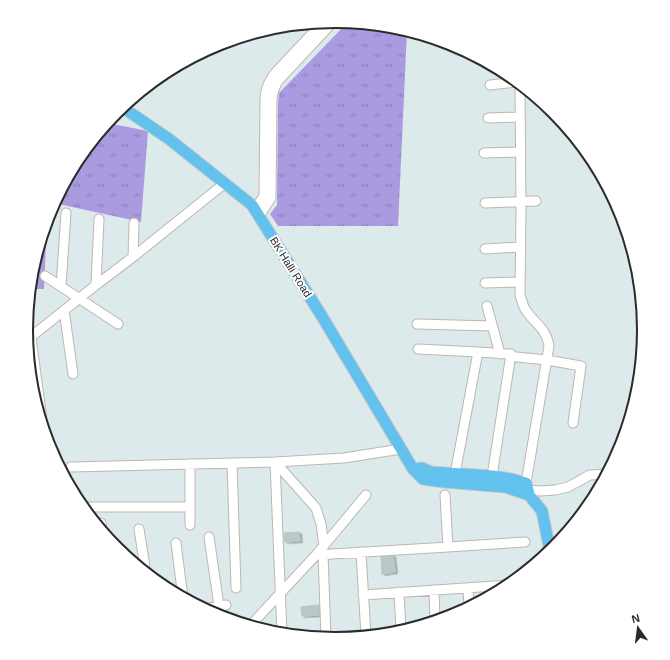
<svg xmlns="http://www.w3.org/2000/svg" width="670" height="660" font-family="Arial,sans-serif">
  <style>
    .grass { fill: url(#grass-tufts) }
    .building { fill: #bdc6c8; stroke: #b7c4c8; filter: url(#shadow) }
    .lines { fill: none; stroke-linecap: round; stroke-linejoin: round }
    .minor-casing { stroke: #beb6b1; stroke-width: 11 }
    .major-casing { stroke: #c8c8c8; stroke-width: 13 }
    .minor { stroke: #fff; stroke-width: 9 }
    .major { stroke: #62c1ed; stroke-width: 11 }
    .labels { text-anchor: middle; stroke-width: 4; stroke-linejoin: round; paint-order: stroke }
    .street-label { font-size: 11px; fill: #2b2b2b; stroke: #fff }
    .rim { fill: none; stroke: #2b2b2b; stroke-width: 2 }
  </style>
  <defs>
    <pattern id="grass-tufts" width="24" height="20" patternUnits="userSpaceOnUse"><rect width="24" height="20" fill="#aa9be1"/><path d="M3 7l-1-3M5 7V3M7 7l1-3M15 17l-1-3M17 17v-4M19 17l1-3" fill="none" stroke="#8b7fb7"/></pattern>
    <filter id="shadow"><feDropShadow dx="2.5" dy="1.5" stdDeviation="0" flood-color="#0004"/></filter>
  </defs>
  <rect width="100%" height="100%" fill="#ddeaec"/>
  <path class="grass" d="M348,22l47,5 12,4 -9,195h-120l-8,-12 7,-9 1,-102 1,-10z
    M107,123l41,8 -7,91 -87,-19 24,-45z
    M47,220l-3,69h-14l2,-20z"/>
  <path class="building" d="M299,532l1,9 -15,1 -1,-9z
    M393,555l2,17 -13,2 -1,-18z
    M319,605l1,10 -18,1 -1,-9z"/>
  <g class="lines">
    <defs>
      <path id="minor" d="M520,84l1,126 -1,85c2,6 3,12 7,17 9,12 20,18 22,34l-23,137
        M490,85l27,-3
        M488,118l32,-1
        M484,153l36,-1
        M485,203l51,-2
        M255,209l9,-13 1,-99c1,-10 4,-17 11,-25l47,-50
        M259,216l12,-18 1,-100 2,-9 4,-8 56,-60
        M485,249l35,-2
        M133,257l1,-34
        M45,276l73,48
        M485,283l35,-1
        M96,285l3,-66
        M61,286l5,-73
        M487,306l13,48
        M64,310l9,64
        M417,324l75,2
        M31,337l12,90
        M27,340l69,-55 37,-28 92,-74
        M418,349l60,3 -24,127
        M478,352l33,2 -19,122
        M517,357l30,3 34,6 -8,57
        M275,462l7,172
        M275,462l41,46 5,16 3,22
        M232,463l4,125
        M190,464v61
        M71,467l204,-5 69,-4 57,-9
        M528,490l13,1 14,-1 13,-3 22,-12 17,-1
        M445,495l3,52
        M82,507h108
        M101,523l1,7
        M139,529l7,44
        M209,537l10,69
        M176,543l7,55
        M361,552l5,84
        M323,554l3,84
        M316,555l132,-8 77,-5
        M468,588l1,19
        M434,590l1,31
        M399,592l2,39
        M363,595l146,-10
        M204,609l22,-4
        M250,626l66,-71 50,-60"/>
      <path id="major" d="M122,107l47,32 83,66 71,113 90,151 10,10 21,3 61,5 24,8 13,16 8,40
        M413,469l9,-1 9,4 61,4 19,3 15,4 2,7 1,5"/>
    </defs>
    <use href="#minor" class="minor-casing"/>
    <use href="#major" class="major-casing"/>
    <use href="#minor" class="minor"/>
    <use href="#major" class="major"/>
  </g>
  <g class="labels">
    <g class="street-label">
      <text transform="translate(291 267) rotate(58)" y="4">BK Halli Road</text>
    </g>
  </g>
  <path d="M0 0H670V660H0ZM33 330a302 302 0 1 1 604 0a302 302 0 1 1-604 0Z" fill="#fff" fill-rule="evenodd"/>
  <path class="rim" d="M33 330a302 302 0 1 1 604 0a302 302 0 1 1-604 0Z"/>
  <g transform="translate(638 628) rotate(346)" stroke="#ffffff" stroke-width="3" paint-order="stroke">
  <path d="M0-3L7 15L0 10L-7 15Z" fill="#2b2b2b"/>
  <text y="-6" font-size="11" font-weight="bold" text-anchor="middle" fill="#2b2b2b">N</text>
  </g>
</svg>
